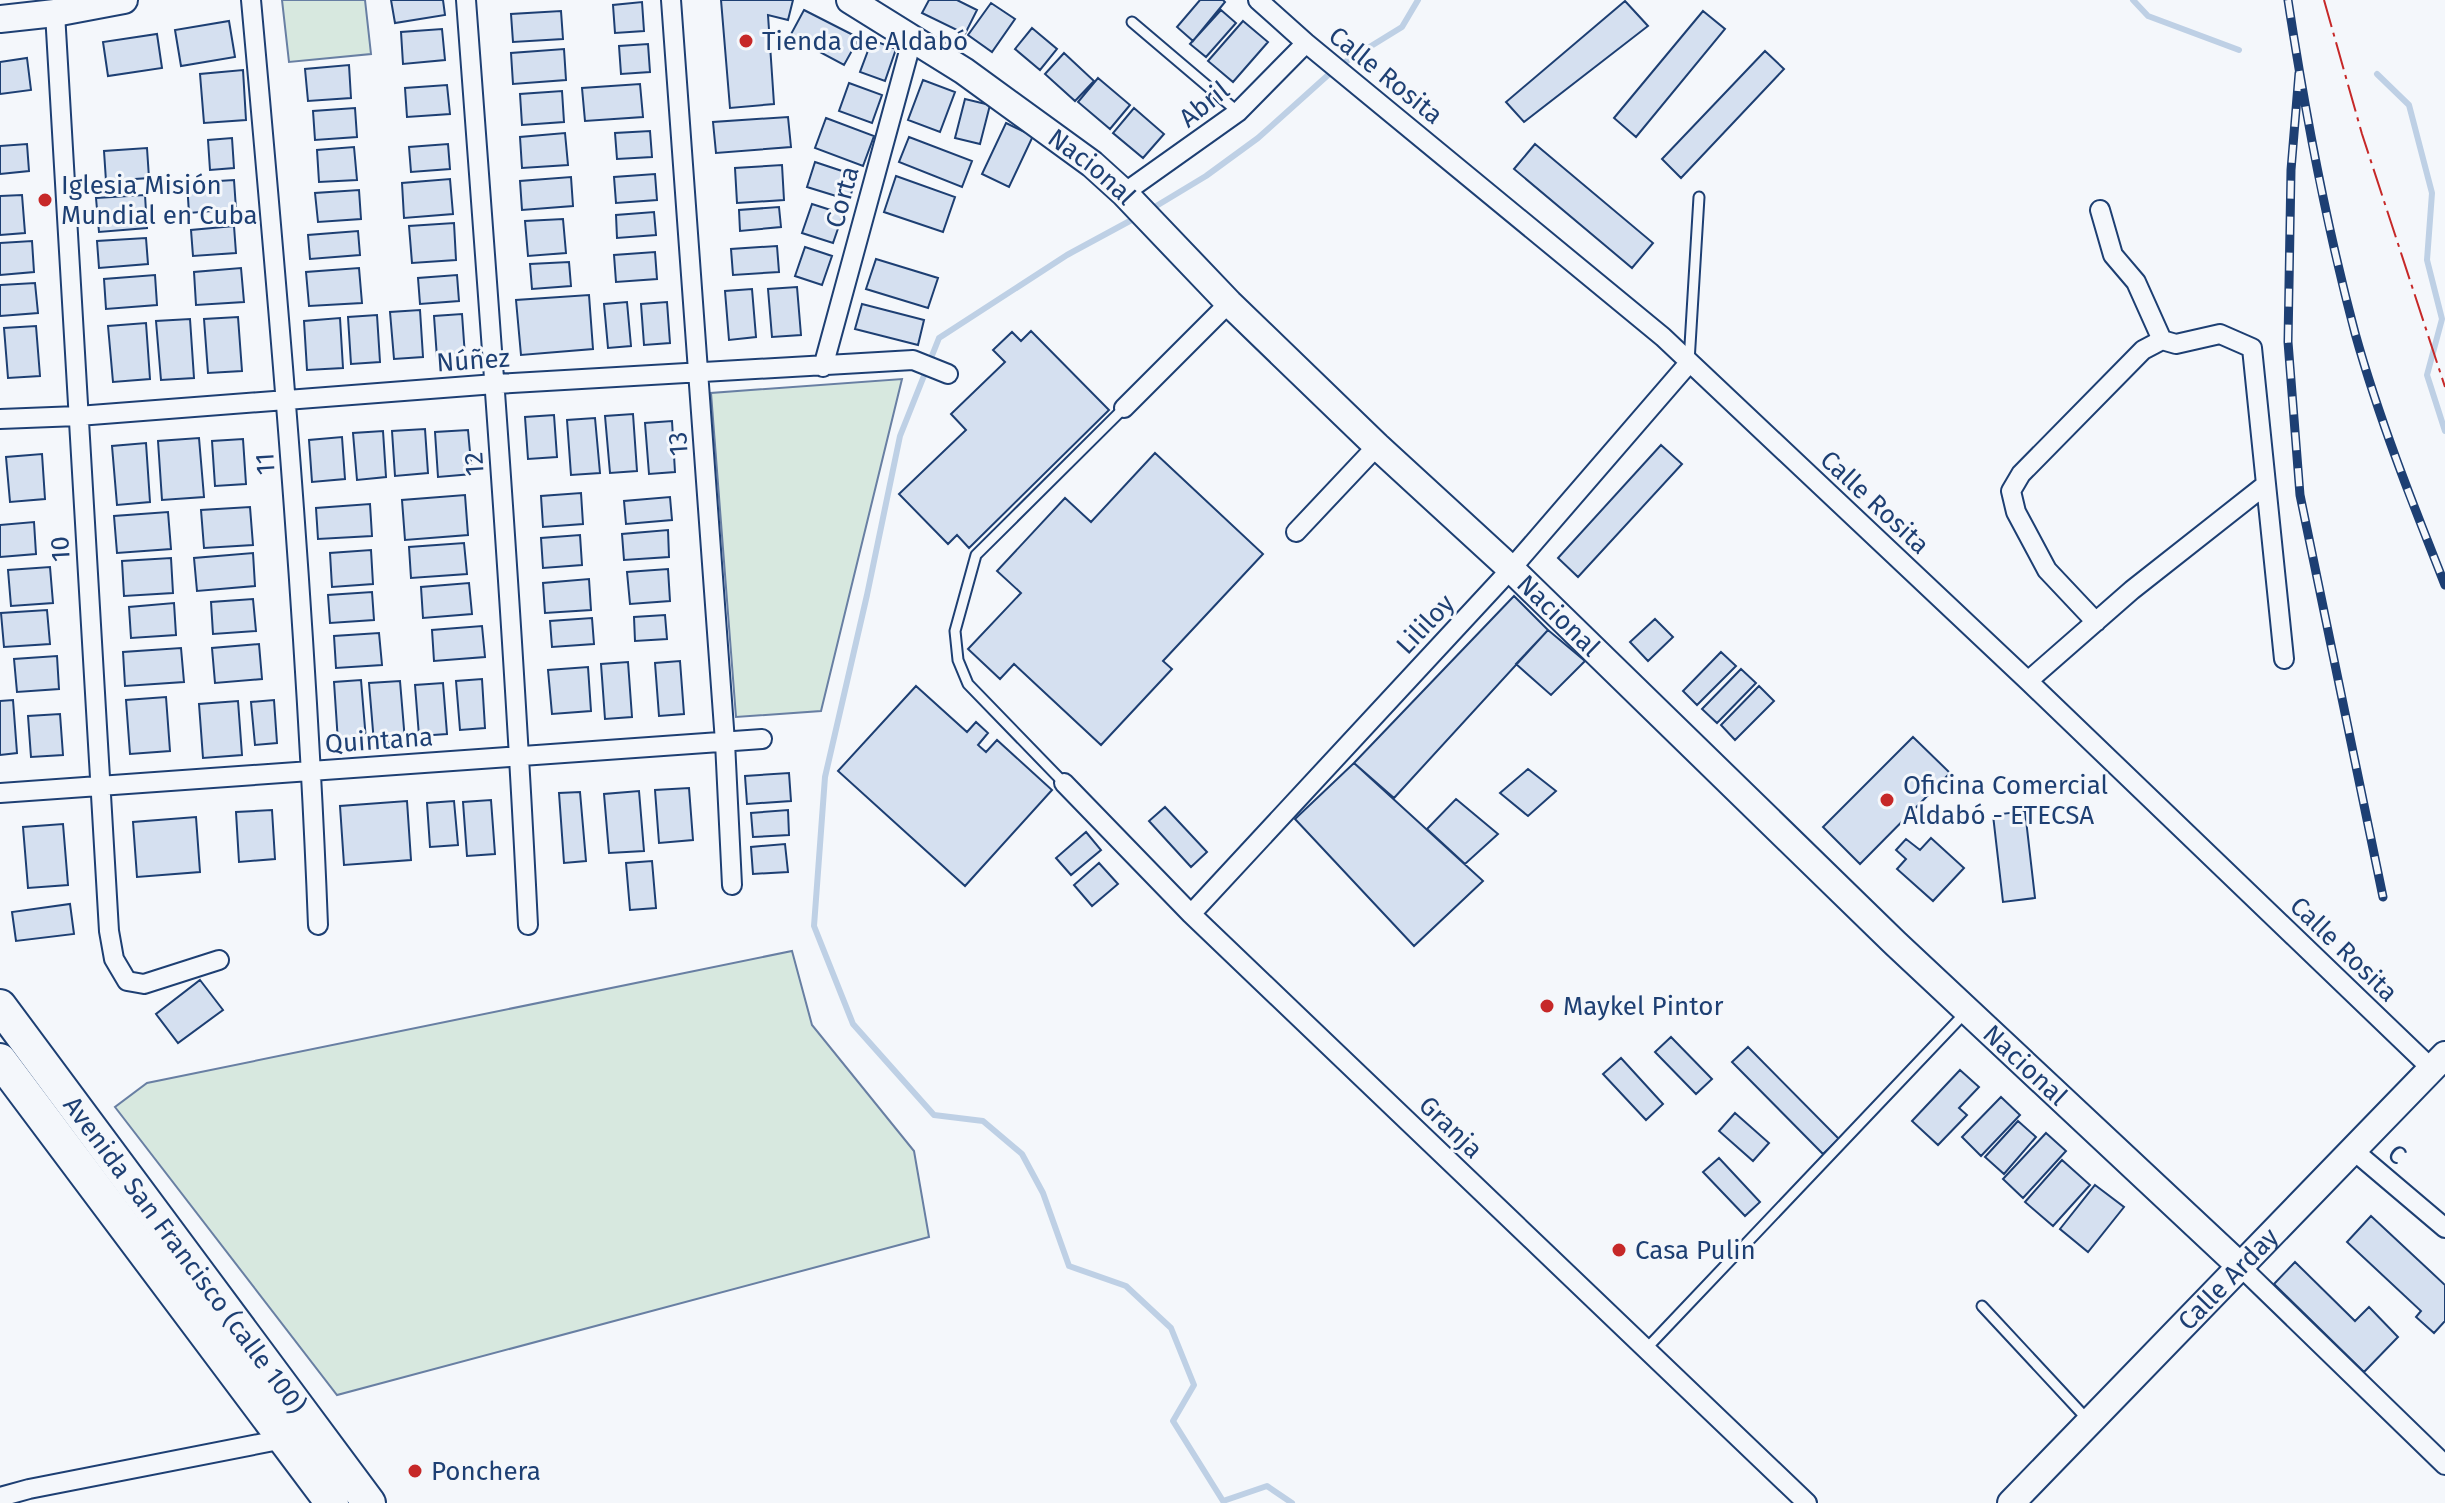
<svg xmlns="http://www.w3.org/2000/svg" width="2445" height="1503" font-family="'Fira Sans',sans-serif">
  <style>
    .green { fill: #d7e8df; stroke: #687fa3; stroke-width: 2 }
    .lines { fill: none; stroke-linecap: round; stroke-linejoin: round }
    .stream { stroke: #bed0e5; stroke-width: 6 }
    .building { fill: #d5e0f0; stroke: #1d3f73; stroke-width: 2 }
    .lane-casing { stroke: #1d3f73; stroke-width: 13 }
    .street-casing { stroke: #1d3f73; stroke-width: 22 }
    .secondary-casing { stroke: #1d3f73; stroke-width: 30 }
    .highway-casing { stroke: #1d3f73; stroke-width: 36 }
    .lane { stroke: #f4f7fb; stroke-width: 9 }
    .street { stroke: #f4f7fb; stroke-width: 18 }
    .secondary { stroke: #f4f7fb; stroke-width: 26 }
    .highway { stroke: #f4f7fb; stroke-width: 32 }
    .rail-casing { stroke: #1d3f73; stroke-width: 9 }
    .rail { stroke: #f4f7fb; stroke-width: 6; stroke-dasharray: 18; stroke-linecap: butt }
    .power { stroke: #c62828; stroke-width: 2; stroke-dasharray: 28 6 4 6; stroke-linecap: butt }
    .poi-dot { fill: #c62828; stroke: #f4f7fb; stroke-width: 3 }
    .labels { text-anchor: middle; stroke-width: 6; stroke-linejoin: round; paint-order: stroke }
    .poi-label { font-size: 26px; fill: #1d3f73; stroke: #f4f7fb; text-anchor: start }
    .street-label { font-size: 26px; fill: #1d3f73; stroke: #f4f7fb }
  </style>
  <rect width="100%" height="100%" fill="#f4f7fb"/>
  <path class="green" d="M282,0h83l6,54 -82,8z
    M902,379l-81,332 -85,6 -25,-324z
    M792,951l20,74 102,126 15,86 -592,158 -222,-288 32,-24z"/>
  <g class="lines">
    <path class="stream" d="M2133,0l15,16 91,34
      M2377,74l32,31 23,88 -5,67 15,59 -15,56 18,56
      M1148,211l58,-35 52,-38 79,-71 65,-40 16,-27
      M1139,216l-72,39 -128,83 -39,98 -33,159 -42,182 -11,149 39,98 81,91 49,6 39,33 21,39 26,73 57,20 45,42 23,57 -21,36 50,80 44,-15 25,17"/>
  </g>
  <path class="building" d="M391,0h52l2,15 -50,8z
    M721,0h72l-5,20 -20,-5 6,89 -44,4z
    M929,0h28l20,10 -12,24 -43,-21z
    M1200,0h23l2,2 -32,39 -16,-14z
    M1625,1l23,25 -124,96 -18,-20z
    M642,2l2,29 -29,2 -2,-28z
    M991,3l24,16 -23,33 -24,-17z
    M804,10l55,28 -15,27 -54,-29z
    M1221,10l15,13 -30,34 -16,-13z
    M561,11l2,28 -50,3 -2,-28z
    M1703,11l22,18 -89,108 -22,-19z
    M229,21l6,36 -54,9 -6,-36z
    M1243,21l25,21 -35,40 -25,-21z
    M1032,28l25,21 -17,21 -25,-21z
    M442,29l3,31 -42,4 -2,-32z
    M157,34l5,34 -54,8 -5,-34z
    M872,40l24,9 -11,32 -25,-9z
    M648,44l2,28 -29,2 -2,-28z
    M564,49l2,31 -53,4 -2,-31z
    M1765,51l19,18 -103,109 -19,-19z
    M1064,53l30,28 -19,20 -30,-27z
    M27,58l4,32 -31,4v-32z
    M349,65l2,33 -43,3 -3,-32z
    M243,70l3,50 -42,3 -4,-49z
    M1098,78l32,27 -20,24 -32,-27z
    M923,80l32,12 -15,40 -32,-12z
    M849,83l33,12 -10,28 -33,-12z
    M640,84l3,33 -58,4 -3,-33z
    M447,85l3,29 -43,3 -2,-29z
    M562,91l2,31 -42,3 -2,-31z
    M965,99l25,6 -10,39 -25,-6z
    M355,108l2,29 -42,3 -2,-29z
    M1134,108l30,26 -21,24 -30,-25z
    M788,117l3,30 -75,6 -3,-31z
    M826,118l48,18 -11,30 -48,-18z
    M1006,123l27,13 -24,51 -27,-13z
    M650,131l2,26 -35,2 -2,-26z
    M565,133l3,32 -46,3 -2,-31z
    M909,137l63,24 -10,26 -63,-25z
    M232,138l2,30 -24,2 -2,-30z
    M27,144l2,27 -29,3v-28z
    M448,144l2,25 -39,3 -2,-25z
    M1535,144l118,99 -21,25 -118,-99z
    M354,147l3,33 -38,2 -2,-32z
    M147,148l2,30 -43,3 -2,-30z
    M815,162l42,14 -8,24 -42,-13z
    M782,165l2,35 -47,3 -2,-35z
    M655,174l2,26 -41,3 -2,-26z
    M896,176l59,21 -12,35 -59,-20z
    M571,177l2,29 -51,4 -2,-29z
    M450,179l3,35 -49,4 -2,-35z
    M234,180l2,29 -47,4 -2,-30z
    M359,190l2,29 -43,3 -3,-29z
    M22,195l3,38 -25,2v-39z
    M145,195l2,33 -48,4 -3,-34z
    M812,204l31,10 -10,29 -31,-10z
    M779,207l2,20 -41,4 -1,-21z
    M654,212l2,23 -39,3 -1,-23z
    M563,219l3,34 -38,3 -3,-35z
    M454,223l2,37 -44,3 -3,-37z
    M234,226l2,27 -43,3 -2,-26z
    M358,231l2,24 -50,4 -2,-24z
    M146,238l2,26 -49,4 -2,-27z
    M32,241l2,31 -34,3v-32z
    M777,246l2,26 -46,3 -2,-26z
    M805,247l27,9 -10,29 -27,-9z
    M655,252l2,27 -41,3 -2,-27z
    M876,259l62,19 -10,30 -62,-19z
    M569,262l2,24 -39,3 -2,-25z
    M241,268l3,34 -48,3 -2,-33z
    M359,268l3,35 -53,3 -3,-34z
    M155,275l2,30 -51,4 -2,-30z
    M457,275l2,26 -39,3 -2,-26z
    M35,283l3,30 -38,3v-31z
    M797,287l4,48 -29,2 -4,-48z
    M752,289l4,48 -27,3 -4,-49z
    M589,295l4,54 -72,6 -5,-55z
    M627,302l4,44 -23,2 -4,-44z
    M667,302l3,41 -26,2 -3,-41z
    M862,304l62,16 -6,25 -63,-16z
    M420,310l3,47 -29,2 -4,-47z
    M462,314l3,42 -28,2 -3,-42z
    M377,315l3,47 -29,2 -3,-47z
    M238,317l4,54 -34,2 -4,-54z
    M340,318l3,50 -36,2 -3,-49z
    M190,319l4,59 -33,2 -5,-59z
    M146,323l4,56 -37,3 -5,-56z
    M36,326l4,50 -32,2 -4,-50z
    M1031,331l78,79 -140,138 -12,-13 -9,9 -49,-50 67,-64 -15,-16 54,-52 -12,-12 19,-18 9,9z
    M633,414l4,57 -27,2 -5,-57z
    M554,415l3,42 -29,2 -3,-42z
    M595,418l5,55 -29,2 -4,-55z
    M672,421l3,51 -26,2 -4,-51z
    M425,429l3,44 -33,3 -3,-45z
    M468,430l4,44 -34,3 -3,-45z
    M383,431l3,46 -29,3 -4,-47z
    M342,437l3,42 -33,3 -3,-42z
    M199,438l5,59 -42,3 -4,-59z
    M243,439l3,45 -31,2 -3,-45z
    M146,443l4,59 -33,3 -5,-59z
    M1661,445l21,19 -104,113 -20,-19z
    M1155,453l108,101 -100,107 9,8 -71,76 -87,-81 -14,15 -32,-30 53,-56 -24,-22 68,-73 26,24z
    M42,454l3,45 -35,3 -4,-45z
    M581,493l2,31 -40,3 -2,-31z
    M465,495l3,40 -63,5 -3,-40z
    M670,497l2,23 -46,4 -2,-23z
    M370,504l2,32 -54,3 -2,-31z
    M250,507l3,38 -49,3 -3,-38z
    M168,512l3,37 -54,4 -3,-37z
    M34,522l2,32 -36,3v-32z
    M668,530l1,27 -45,3 -2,-26z
    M580,535l2,30 -39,3 -2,-30z
    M464,543l3,31 -56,4 -2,-31z
    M371,550l2,34 -41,3 -2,-34z
    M253,553l2,33 -58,5 -3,-33z
    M171,558l2,35 -49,3 -2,-35z
    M50,567l3,36 -42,3 -3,-36z
    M668,569l2,32 -40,3 -3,-32z
    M589,579l2,31 -46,3 -2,-30z
    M469,583l3,31 -49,4 -2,-31z
    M372,592l2,28 -44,3 -2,-28z
    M1514,596l34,34 -154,168 -40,-35z
    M253,599l3,32 -43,3 -2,-32z
    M174,603l2,32 -45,3 -2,-31z
    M47,610l3,34 -46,3 -3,-34z
    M665,615l2,24 -32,2 -1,-24z
    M592,618l2,26 -42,3 -2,-26z
    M1655,619l18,18 -25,24 -18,-19z
    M482,626l3,31 -51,4 -2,-31z
    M1548,630l37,31 -34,34 -35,-31z
    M379,633l3,32 -46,3 -2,-32z
    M259,644l3,35 -47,4 -3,-35z
    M181,648l3,34 -59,4 -2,-34z
    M1721,652l15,14 -39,39 -14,-14z
    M57,656l2,33 -42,3 -3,-33z
    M680,661l4,53 -25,2 -4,-53z
    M628,662l4,55 -27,2 -4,-55z
    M588,667l3,44 -39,3 -4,-44z
    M1741,669l15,14 -39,40 -15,-14z
    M482,679l3,49 -25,2 -4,-49z
    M361,680l5,60 -28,2 -4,-60z
    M400,681l5,60 -31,2 -5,-60z
    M443,683l4,51 -28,2 -4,-51z
    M916,686l51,46 9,-10 12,11 -10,12 8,7 11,-12 55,50 -87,96 -127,-115z
    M1759,686l15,15 -39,39 -14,-15z
    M166,697l4,54 -40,3 -4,-54z
    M13,700l4,53 -17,2v-54z
    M274,700l3,43 -22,2 -4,-43z
    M238,701l4,54 -39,3 -4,-54z
    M60,714l3,41 -32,2 -3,-41z
    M1913,737l37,36 -90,91 -37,-37z
    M1354,763l129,118 -69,65 -119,-127z
    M1528,769l28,22 -28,25 -28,-23z
    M789,773l2,28 -44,3 -2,-28z
    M689,788l4,52 -34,3 -4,-53z
    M639,791l5,60 -35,2 -5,-59z
    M580,792l6,69 -22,2 -5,-70z
    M1456,799l42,35 -33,30 -38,-35z
    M491,800l4,54 -28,2 -4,-54z
    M407,801l4,59 -67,5 -4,-59z
    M454,801l4,44 -28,2 -3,-44z
    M1165,807l42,45 -16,15 -42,-46z
    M272,810l3,49 -36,3 -3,-50z
    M788,810l1,25 -36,2 -2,-24z
    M2025,811l10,87 -32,4 -10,-87z
    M196,817l4,55 -63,5 -4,-55z
    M63,824l5,61 -40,3 -5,-61z
    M1086,832l15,18 -30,25 -15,-17z
    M1931,838l33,30 -31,33 -36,-32 9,-10 -10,-9 10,-11 14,11z
    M785,844l3,28 -35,2 -2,-27z
    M652,861l4,47 -26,2 -4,-47z
    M1099,863l19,21 -26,22 -18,-21z
    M70,904l4,30 -58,7 -4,-29z
    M200,980l23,30 -45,33 -22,-29z
    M1671,1037l41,42 -16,15 -41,-42z
    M1748,1047l91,92 -16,15 -91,-92z
    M1621,1058l42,46 -17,16 -43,-46z
    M1960,1070l19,17 -20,21 8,7 -29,30 -26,-24z
    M2001,1097l19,18 -39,41 -19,-19z
    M1735,1113l34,30 -16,18 -34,-30z
    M2018,1121l18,16 -32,37 -19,-17z
    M2046,1133l20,18 -43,47 -20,-19z
    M1719,1158l41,44 -15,14 -42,-44z
    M2062,1160l28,25 -37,41 -28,-24z
    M2095,1185l29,22 -36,45 -28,-23z
    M2371,1216l74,69v36l-11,12 -18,-16 5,-6 -74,-69z
    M2295,1262l60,59 14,-14 29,30 -34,35 -90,-88z"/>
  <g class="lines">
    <defs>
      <path id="lane" d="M1132,22l106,90
        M1689,362l10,-165
        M1064,783l-96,-99 -10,-24 -3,-29 21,-76 148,-147
        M1982,1306l105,113
        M1646,1349l320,-337"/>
      <path id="street" d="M251,0c28,308 55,616 67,925
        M466,0c23,308 47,617 62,925
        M671,0l54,742 7,143
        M1258,0l48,43 357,294 365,344 404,388
        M55,13l54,918 5,28 13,22 17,3 75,-24
        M1124,193l114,-81 68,-69
        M2100,210l13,45 23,27 26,58
        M823,367l89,-327
        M1124,408l105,-105
        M0,419l78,-3 417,-32 418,-24 35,14
        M1296,532l81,-86
        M2096,622l-49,-52 -31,-58 -5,-21 10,-17 122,-124 19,-10 14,4 44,-10 32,14 32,311
        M2028,681l104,-91 132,-104
        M1064,783l127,131 616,589
        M0,793l762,-54
        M1191,914l320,-345 178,-206
        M2353,1150l92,78
        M2239,1265l206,200
        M0,1497l29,-8 255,-50"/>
      <g id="secondary">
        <path id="s1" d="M850,0l114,71 128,93 32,29 105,110 148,143 134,123 384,374 344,322"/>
        <path d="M0,19l55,-6 69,-13"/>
        <path id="s2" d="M2011,1503l434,-448"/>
      </g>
      <g id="highway">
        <path id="s3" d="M0,1006l369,497"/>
        <path d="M0,1060l332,443"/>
      </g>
    </defs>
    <use href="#lane" class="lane-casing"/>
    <use href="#street" class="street-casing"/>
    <use href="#secondary" class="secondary-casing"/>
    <use href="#highway" class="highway-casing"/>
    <use href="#lane" class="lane"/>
    <use href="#street" class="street"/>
    <use href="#secondary" class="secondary"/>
    <use href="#highway" class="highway"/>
    <defs>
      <path id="rail" d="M2288,0c17,112 38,224 67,333 24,86 57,169 90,252
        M2299,73l-8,97 -3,172 12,153 83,402"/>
    </defs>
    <use href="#rail" class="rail-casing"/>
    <use href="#rail" class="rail"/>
    <path class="power" d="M2324,0l38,134 83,253"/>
  </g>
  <g class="poi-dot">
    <circle cx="746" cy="41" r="8"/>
    <circle cx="45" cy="200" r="8"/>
    <circle cx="1887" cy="800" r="8"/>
    <circle cx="1547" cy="1006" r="8"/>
    <circle cx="1619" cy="1250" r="8"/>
    <circle cx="415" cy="1471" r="8"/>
  </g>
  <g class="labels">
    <g class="poi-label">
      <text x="762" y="50">Tienda de Aldabó</text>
      <text x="61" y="194">Iglesia Misión<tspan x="61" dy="30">Mundial en Cuba</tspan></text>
      <text x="1903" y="794">Oficina Comercial<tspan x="1903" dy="30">Aldabó - ETECSA</tspan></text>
      <text x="1563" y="1015">Maykel Pintor</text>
      <text x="1635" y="1259">Casa Pulin</text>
      <text x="431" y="1480">Ponchera</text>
    </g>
    <g class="street-label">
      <text transform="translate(1386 75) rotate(39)" y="9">Calle Rosita</text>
      <text transform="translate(1204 104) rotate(-39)" y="9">Abril</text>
      <text dy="9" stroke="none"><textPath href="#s1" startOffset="294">Nacional</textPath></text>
      <text transform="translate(842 197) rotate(-75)" y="9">Corta</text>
      <text transform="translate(473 360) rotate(-4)" y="9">Núñez</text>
      <text transform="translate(678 444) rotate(-94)" y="9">13</text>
      <text transform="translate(265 464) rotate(-94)" y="9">11</text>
      <text transform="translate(474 464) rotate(-94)" y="9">12</text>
      <text transform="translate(1875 502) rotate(43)" y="9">Calle Rosita</text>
      <text transform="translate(60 549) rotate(-93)" y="9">10</text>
      <text dy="9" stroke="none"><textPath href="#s1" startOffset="942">Nacional</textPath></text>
      <text transform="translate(1425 624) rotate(-47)" y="9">Lililoy</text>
      <text transform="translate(379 740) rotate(-4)" y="9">Quintana</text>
      <text transform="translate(2344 949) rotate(44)" y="9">Calle Rosita</text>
      <text dy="9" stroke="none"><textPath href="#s1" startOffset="1590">Nacional</textPath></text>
      <text transform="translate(1451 1127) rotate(44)" y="9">Granja</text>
      <text transform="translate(2397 1154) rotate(40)" y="9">C</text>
      <text dy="9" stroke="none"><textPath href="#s3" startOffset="310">Avenida San Francisco (calle 100)</textPath></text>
      <text dy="9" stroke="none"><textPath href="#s2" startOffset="312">Calle Arday</textPath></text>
    </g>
  </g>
</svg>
